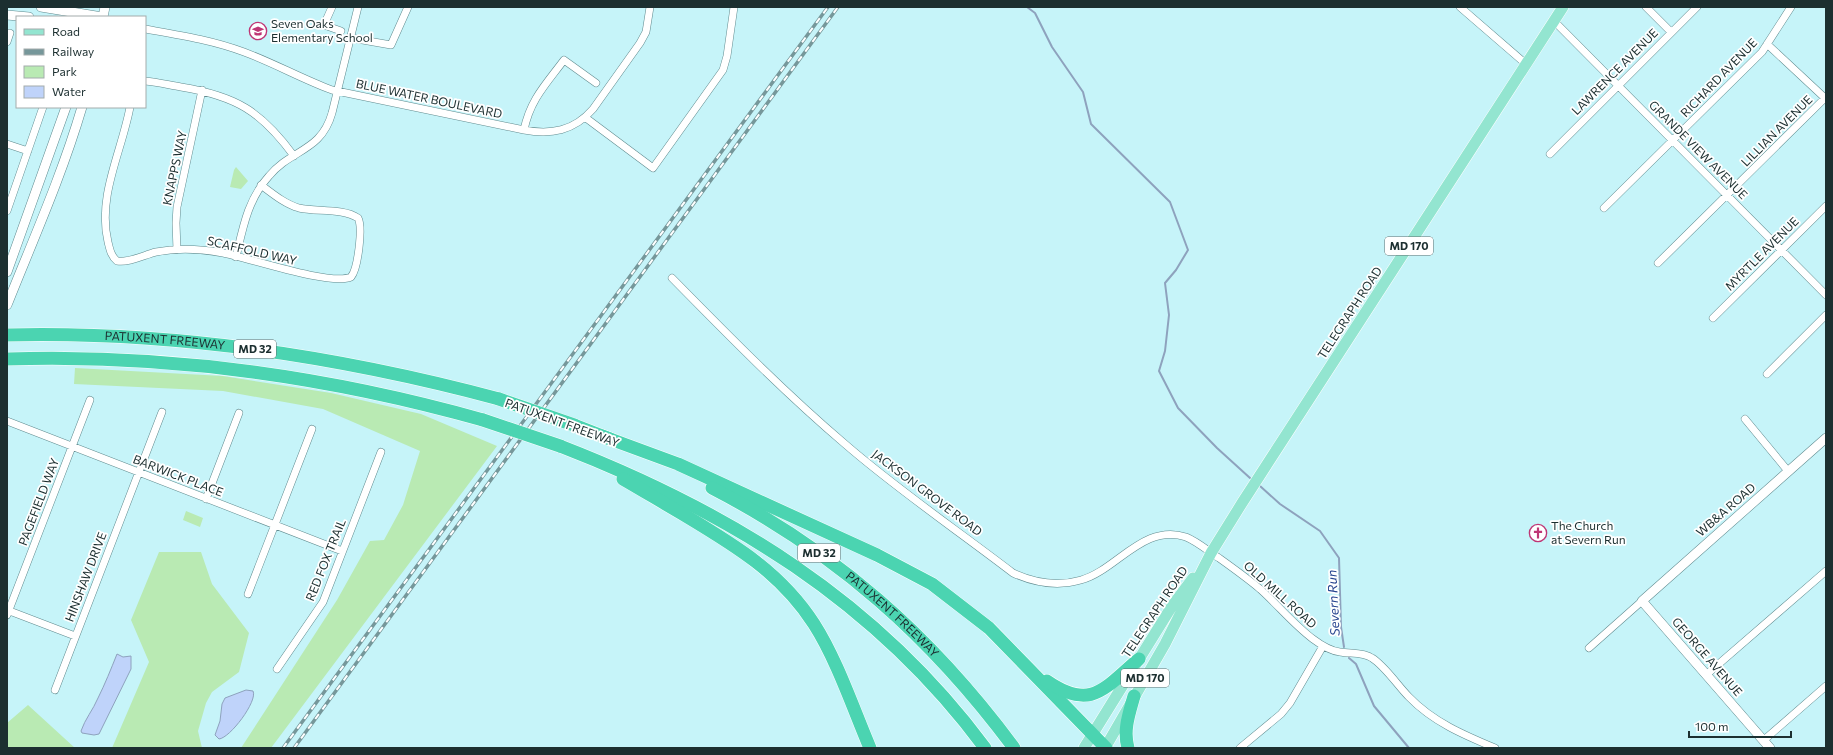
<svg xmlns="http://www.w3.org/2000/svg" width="1833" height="755" font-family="Commissioner,sans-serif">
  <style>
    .green { fill: #b9eab3 }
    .water { fill: #bfd3fa; stroke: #8ea2bd }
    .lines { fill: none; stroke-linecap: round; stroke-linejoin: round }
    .stream { stroke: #8ea2bd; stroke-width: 2 }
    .minor-casing { stroke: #608b8f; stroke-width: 8 }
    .tertiary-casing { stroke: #608b8f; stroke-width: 10 }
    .primary-casing { stroke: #fff; stroke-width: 12 }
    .motorway-casing { stroke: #fff; stroke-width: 14 }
    .minor { stroke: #fff; stroke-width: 7 }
    .tertiary { stroke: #fff; stroke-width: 9 }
    .primary { stroke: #93e5d0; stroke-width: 11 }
    .motorway { stroke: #4bd4b1; stroke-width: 13 }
    .rail-casing { stroke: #76979a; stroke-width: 3.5 }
    .rail { stroke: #fff; stroke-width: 2; stroke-dasharray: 6; stroke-linecap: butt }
    .motorway-bridge-casing { stroke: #fff; stroke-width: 14; stroke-linecap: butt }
    .motorway-bridge { stroke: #4bd4b1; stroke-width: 13 }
    .labels { text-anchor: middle; stroke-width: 3.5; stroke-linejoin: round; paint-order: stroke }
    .shield { fill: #fff; stroke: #606d6e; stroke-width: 1 }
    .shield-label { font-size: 11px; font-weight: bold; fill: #1c2f30 }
    .poi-label { font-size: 12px; fill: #1c2f30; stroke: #fff; text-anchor: start }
    .street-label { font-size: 12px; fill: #1c2f30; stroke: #fff }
    .water-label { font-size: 13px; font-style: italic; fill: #284690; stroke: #fff }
  </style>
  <rect width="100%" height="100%" fill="#c6f4f9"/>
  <path class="green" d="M236,167l12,14 -7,8 -11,-2 4,-17z
    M75,368l148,8 108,17 90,21 76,32 -226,302h-30l96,-148 33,-59 14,-1 19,-35 17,-54 -97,-42 -100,-18 -149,-7z
    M186,511l17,7 -3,9 -17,-7z
    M159,552h42l11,32 37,49 -10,39 -27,20 -6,11 -8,28 4,17h-90l37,-86 -18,-42z
    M28,705l47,43h2h-70v-25z"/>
  <path class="water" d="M117,654l6,3 8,-1v13l-32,65 -5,1 -12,-2 -1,-2c4,-12 12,-21 17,-33 7,-14 13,-29 19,-44z
    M246,690l7,1c5,10 -23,47 -34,48l-4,-4 5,-14 2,-17 3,-6z"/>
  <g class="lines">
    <path class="stream" d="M1027,7l8,6 17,34 31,45 8,32 79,78 18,48 -12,20 -11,13 4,32 -4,36 -6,20 19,37 39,40 33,30
      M1260,486l20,18 40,27 19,27 2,69 3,20
      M1349,658l7,6 18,42 35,42"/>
    <defs>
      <path id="minor" d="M332,7l-8,18 17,6
        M1460,7l66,57
        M1646,7l25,25
        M1554,21l272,274
        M145,29c34,6 67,11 99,23 30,11 58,27 88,38l192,40c27,5 50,1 69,-21l47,-66 6,-11 4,-25
        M351,38l40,7 17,-38
        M7,42l3,-9
        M1767,44l59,55
        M145,81c12,1 24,4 36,6 55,9 80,24 113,69
        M130,107c-8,44 -33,89 -22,135 2,8 3,14 9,19 12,2 27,-6 39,-9 21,-4 45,-3 67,1 26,5 107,33 128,24 7,-8 12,-50 7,-59 -15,-10 -42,-6 -59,-10 -14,-4 -26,-14 -38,-23
        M586,118l67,50 70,-98 4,-14 7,-49
        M524,130c6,-30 22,-46 40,-70l32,23
        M7,144l21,7
        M1550,154l147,-147
        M1604,208l158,-156 29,-45
        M7,211l36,-104
        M177,250l-1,-27 1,-16 25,-117
        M236,257c7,-30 12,-58 33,-81 22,-27 52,-24 63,-63l26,-106
        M1658,263l167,-165
        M672,278c56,57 112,114 173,166 53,46 112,86 168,129 22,10 44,14 68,7 36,-10 62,-57 105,-43 12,5 22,14 33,21 14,10 28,20 41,31 18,16 33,35 53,50 8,6 17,12 27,13 10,2 23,0 32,6 13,8 26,28 37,39 24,25 55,38 86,51
        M1713,318l113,-112
        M1767,374l59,-59
        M1745,419l43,52
        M7,421l335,130
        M206,499l33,-86
        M248,594l64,-165
        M7,610l68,26
        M7,615l83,-215
        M1589,648l53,-47
        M277,669l46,-67 58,-150
        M1706,675l120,-104
        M55,690l107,-278
        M1764,740l62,-54
        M1240,748l41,-34 9,-11 33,-57"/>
      <path id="tertiary" d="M41,7l61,10
        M7,15l22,2
        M103,17l2,-10
        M7,272l59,-165
        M7,305c26,-65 55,-130 75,-198
        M1770,748l-128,-147 184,-163"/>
      <path id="primary" d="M1084,748l88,-142 21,-28
        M1105,748l60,-104 46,-91 31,-50 321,-496"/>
      <g id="motorway">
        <path id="s1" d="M7,335c166,-4 331,21 492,64"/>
        <path d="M7,359c160,-5 323,18 476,61"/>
        <path d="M574,425l36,14"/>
        <path d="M602,436l76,28 199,91 55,29 57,44 117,120"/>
        <path d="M560,446c168,65 316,155 425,302"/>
        <path d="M623,479c21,12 42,25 63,37 50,30 95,57 128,108 23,36 39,84 56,124"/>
        <path id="s2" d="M712,488c124,64 219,148 302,260"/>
        <path d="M1047,681c45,31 58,6 92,-22"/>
        <path d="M1128,748c-5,-18 1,-34 6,-52"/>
      </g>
    </defs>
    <use href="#minor" class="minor-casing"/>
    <use href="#tertiary" class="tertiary-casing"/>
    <use href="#primary" class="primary-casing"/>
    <use href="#motorway" class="motorway-casing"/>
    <use href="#minor" class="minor"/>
    <use href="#tertiary" class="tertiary"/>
    <use href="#primary" class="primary"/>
    <use href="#motorway" class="motorway"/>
    <defs>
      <path id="rail" d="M283,748l545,-741
        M294,748l544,-741"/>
    </defs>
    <use href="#rail" class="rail-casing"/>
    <use href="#rail" class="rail"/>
    <defs>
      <path id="motorway-bridge" d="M499,399l75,26
        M483,420l77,26"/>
    </defs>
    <use href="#motorway-bridge" class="motorway-bridge-casing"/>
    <use href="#motorway-bridge" class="motorway-bridge"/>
  </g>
  <defs>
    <symbol id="school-ring" viewBox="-11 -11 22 22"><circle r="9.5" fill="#fff" stroke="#be3675" stroke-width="1.5"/><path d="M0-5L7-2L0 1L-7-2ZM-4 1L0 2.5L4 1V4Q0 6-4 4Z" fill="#be3675"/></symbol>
    <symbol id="church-ring" viewBox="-11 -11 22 22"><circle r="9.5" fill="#fff" stroke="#be3675" stroke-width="1.5"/><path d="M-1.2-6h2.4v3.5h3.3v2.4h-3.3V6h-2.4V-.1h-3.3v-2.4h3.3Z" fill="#be3675"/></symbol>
  </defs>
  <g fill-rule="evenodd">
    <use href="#school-ring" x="248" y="21" width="20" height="20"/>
    <use href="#church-ring" x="1528" y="523" width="20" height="20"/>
  </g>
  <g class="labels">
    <g class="shield">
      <rect x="1385" y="237" width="48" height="18" rx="3"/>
      <rect x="234" y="340" width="42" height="18" rx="3"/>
      <rect x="798" y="544" width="42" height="18" rx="3"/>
      <rect x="1121" y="669" width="48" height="18" rx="3"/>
    </g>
    <g class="shield-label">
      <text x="1409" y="250">MD 170</text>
      <text x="255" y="353">MD 32</text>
      <text x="819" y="557">MD 32</text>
      <text x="1145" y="682">MD 170</text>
    </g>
    <g class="poi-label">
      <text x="271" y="28">Seven Oaks<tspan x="271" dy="14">Elementary School</tspan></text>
      <text x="1551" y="530">The Church<tspan x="1551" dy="14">at Severn Run</tspan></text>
    </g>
    <g class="street-label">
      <text transform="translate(1615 72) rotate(-45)" y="4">LAWRENCE AVENUE</text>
      <text transform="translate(1719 78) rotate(-46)" y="4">RICHARD AVENUE</text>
      <text transform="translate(429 99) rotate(12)" y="4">BLUE WATER BOULEVARD</text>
      <text transform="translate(1777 131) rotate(-45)" y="4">LILLIAN AVENUE</text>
      <text transform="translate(1698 150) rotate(45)" y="4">GRANDE VIEW AVENUE</text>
      <text transform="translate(175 168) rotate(-78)" y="4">KNAPPS WAY</text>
      <text transform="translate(252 251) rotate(13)" y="4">SCAFFOLD WAY</text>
      <text transform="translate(1762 254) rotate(-45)" y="4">MYRTLE AVENUE</text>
      <text transform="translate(1350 313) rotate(-57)" y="4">TELEGRAPH ROAD</text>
      <text dy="4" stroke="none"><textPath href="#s1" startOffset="158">PATUXENT FREEWAY</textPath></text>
      <text transform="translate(562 423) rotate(20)" y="4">PATUXENT FREEWAY</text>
      <text transform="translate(178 476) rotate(21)" y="4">BARWICK PLACE</text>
      <text transform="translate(927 493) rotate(37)" y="4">JACKSON GROVE ROAD</text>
      <text transform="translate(39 502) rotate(-69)" y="4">PAGEFIELD WAY</text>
      <text transform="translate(1726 510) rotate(-41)" y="4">WB&amp;A ROAD</text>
      <text transform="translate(326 560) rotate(-68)" y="4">RED FOX TRAIL</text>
      <text transform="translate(86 577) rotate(-69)" y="4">HINSHAW DRIVE</text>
      <text transform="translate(1280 595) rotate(42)" y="4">OLD MILL ROAD</text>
      <text transform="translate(1155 612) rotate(-56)" y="4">TELEGRAPH ROAD</text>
      <text dy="4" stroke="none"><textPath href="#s2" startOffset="221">PATUXENT FREEWAY</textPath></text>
      <text transform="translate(1707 657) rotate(49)" y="4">GEORGE AVENUE</text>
    </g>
    <g class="water-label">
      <text transform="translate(1333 603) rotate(-93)" y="5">Severn Run</text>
    </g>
  </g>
  <rect width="1833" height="755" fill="none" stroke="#1c2f30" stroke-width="16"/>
  <rect x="16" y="16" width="130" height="92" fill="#ffffff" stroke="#a4acac"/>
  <rect x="24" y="29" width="20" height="6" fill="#93e5d0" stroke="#a4acac"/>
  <text x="52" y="36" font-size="12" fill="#1c2f30">Road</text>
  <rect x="24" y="49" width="20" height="6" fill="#76979a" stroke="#a4acac"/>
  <text x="52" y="56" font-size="12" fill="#1c2f30">Railway</text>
  <rect x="24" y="66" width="20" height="12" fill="#b9eab3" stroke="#a4acac"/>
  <text x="52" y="76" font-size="12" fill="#1c2f30">Park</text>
  <rect x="24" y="86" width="20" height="12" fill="#bfd3fa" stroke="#a4acac"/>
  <text x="52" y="96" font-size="12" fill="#1c2f30">Water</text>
  <path d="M1689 731v6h102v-6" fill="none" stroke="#1c2f30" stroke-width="2"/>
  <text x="1695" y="731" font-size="12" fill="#1c2f30" stroke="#ffffff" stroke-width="3" paint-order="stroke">100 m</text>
</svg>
